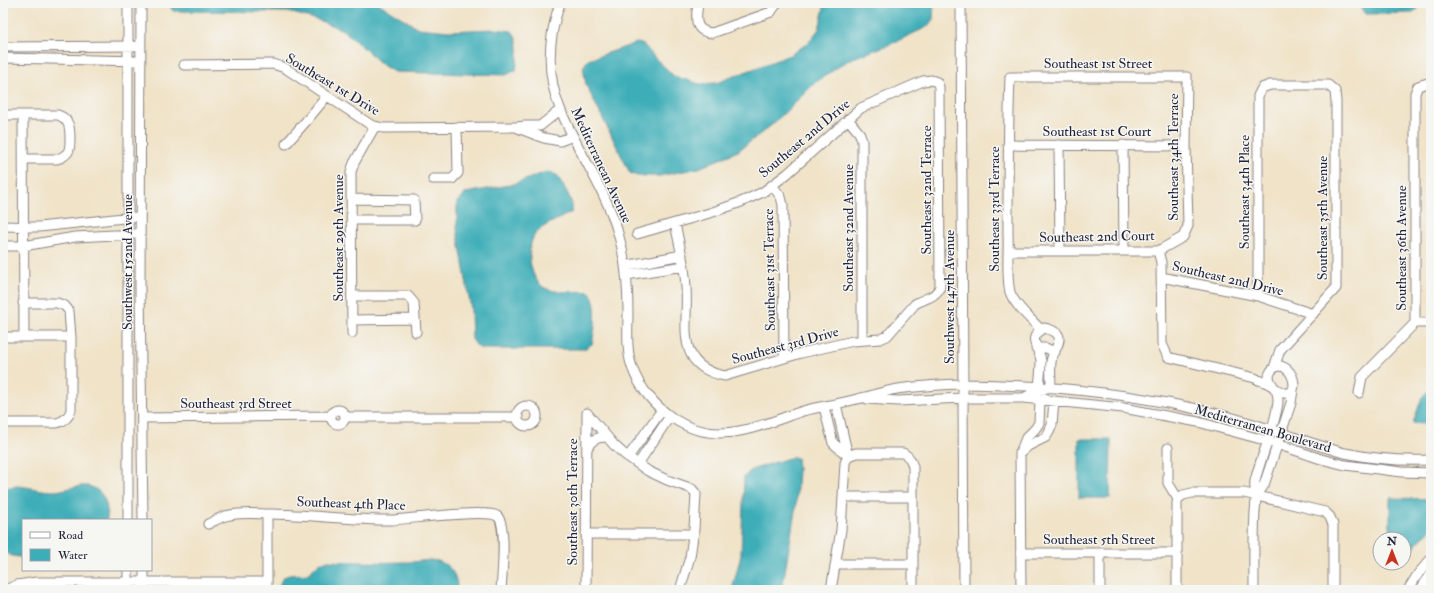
<svg xmlns="http://www.w3.org/2000/svg" width="1434" height="593" font-family="'IM FELL Double Pica',serif">
  <style>
    .water { fill: #3dadb8; stroke: #30687a }
    .lines { fill: none; stroke-linecap: round; stroke-linejoin: round }
    .minor-casing { stroke: #898282; stroke-width: 11 }
    .minor { stroke: #fff; stroke-width: 9 }
    .labels { text-anchor: middle; stroke-width: 3; stroke-linejoin: round; paint-order: stroke }
    .street-label { font-size: 14px; fill: #22223b; stroke: #f6f6f2 }
  </style>
  <rect width="100%" height="100%" fill="#f6f6f2"/>
  <filter id="ink" filterUnits="userSpaceOnUse"><feTurbulence type="fractalNoise" baseFrequency=".025" numOctaves="2"/><feDisplacementMap in="SourceGraphic" scale="8" xChannelSelector="R" yChannelSelector="G"/><feConvolveMatrix kernelMatrix="1 2 1 2 8 2 1 2 1" color-interpolation-filters="sRGB"/></filter>
  <filter id="wash" filterUnits="userSpaceOnUse"><feTurbulence type="fractalNoise" baseFrequency=".012" numOctaves="4" result="noise"/><feDisplacementMap in="SourceGraphic" scale="16" xChannelSelector="R" yChannelSelector="G"/><feGaussianBlur stdDeviation="0.9" result="paint"/><feColorMatrix in="noise" values="0 0 0 0 0 0 0 0 0 0 0 0 0 0 0 0 0 1.4 0 .05"/><feComposite in="paint" operator="in"/></filter>
  <g filter="url(#wash)">
    <rect width="100%" height="100%" fill="#f0e3c8"/>
    <path class="water" d="M168,3h210l40,25 31,3 46,-2 17,2c9,11 6,26 4,39l-10,5 -112,-3 -10,-6 -41,-36 -25,-10 -29,-8 -116,-1z
      M825,3h109l-1,16 -6,8 -36,17 -41,15 -34,23 -43,42 -35,27 -39,17 -40,8h-22l-7,-3 -44,-88 -3,-18 5,-7 49,-17 7,2 11,13 19,18 26,8 16,-1 74,-28 18,-12 11,-14z
      M1360,3h60l-1,5 -6,5 -48,1 -5,-7z
      M546,172l11,3c5,9 18,27 15,37 -8,4 -31,15 -35,20 -13,13 -8,50 10,57 15,5 28,1 43,3 9,14 5,36 2,52l-8,5h-103l-5,-4 -4,-6 -1,-30 -14,-80v-27l9,-9 48,-9z
      M1431,388v36l-18,-1 9,-26z
      M1079,439h32l-1,59h-31z
      M789,458h8l1,10 -2,37 -14,85h-50l9,-35 3,-78 7,-7z
      M18,486c12,1 23,5 35,5 9,0 18,-4 28,-5 20,-2 28,16 26,34h-84v37c-8,0 -14,-1 -20,-6v-61l7,-3z
      M1390,498l41,1v30l-27,28v-18h-14z
      M326,561c27,1 54,2 81,1 10,0 22,-3 31,-1 13,4 20,16 19,29h-178c1,-20 15,-14 29,-16l11,-11z"/>
  </g>
  <g filter="url(#ink)">
    <g class="lines">
      <defs>
        <path id="minor" d="M128,3v517
          M141,3l-1,285 3,232
          M560,3c-12,35 -14,73 1,108 17,41 45,79 57,122 8,26 10,53 10,79 0,18 -2,38 4,55 7,21 24,40 42,52 44,29 86,6 129,-8 18,-5 36,-7 54,-12 16,-3 32,-10 48,-11 20,-2 41,-4 61,-4 76,1 152,8 226,24 28,6 56,14 83,23 23,7 47,16 70,22 28,6 57,8 86,7
          M698,3c-2,15 -5,28 14,30l59,-21 6,-9
          M961,3l3,587
          M3,47l131,-1
          M3,58l138,3
          M184,65l89,-1 12,4 86,57 12,3 134,-1 8,-1h15l20,-16
          M3,115h55c12,4 12,14 12,24 0,5 0,10 -2,13 -3,4 -7,6 -11,7h-34
          M23,115l1,222
          M848,119l12,15 2,7v199
          M518,128l26,10 16,3 13,-5
          M286,144l22,-25 19,-23
          M1008,145l178,1
          M1059,145l1,105
          M1123,145l1,106
          M433,179h19l6,-6 -1,-46
          M772,185l9,12 2,8 1,153
          M351,199l63,1 1,20h-63
          M3,226l36,1 94,-10
          M637,234l76,-22 28,-10 22,-10 24,-18 74,-66 62,-27 8,-1 6,2 2,5 1,200c-6,12 -14,10 -25,17l-28,32 -7,3 -27,2 -52,12 -76,23c-52,-10 -36,-51 -39,-89 -1,-22 -7,-43 -11,-64
          M3,246h20l52,-9 60,-3
          M1009,251h149l25,-14 5,-11 -2,-80 1,-69h-177c-2,52 -2,104 -2,157 1,16 -2,43 2,58 4,13 22,28 31,38
          M1158,251l3,11 1,82 6,13 87,21c4,3 8,3 12,5 9,4 17,16 26,7 3,-9 -2,-21 -12,-24 -4,0 -8,2 -10,5 -6,9 4,15 6,22 1,3 1,6 1,9 -3,27 -17,53 -23,79 -1,6 1,12 1,18 -3,30 -2,61 -2,91
          M625,266l57,-11
          M626,275l58,-9
          M1161,277l97,19 55,18
          M352,296h56l6,7 2,29
          M1258,296v-200l4,-8 8,-3h58l7,6 1,11v186l-56,62 -6,18
          M352,320l63,-1
          M1415,323h16
          M352,333l-1,-161 3,-9 21,-37
          M3,337h68
          M1036,348h10l9,4
          M1359,393l3,-16 53,-54v-230l3,-7 13,-4
          M1023,398l17,-8 11,-3c0,-8 -1,-17 0,-25 2,-15 21,-28 -7,-34 -19,11 -4,19 -3,33 0,8 -1,17 -2,26
          M867,399l31,2 66,-3h59l100,10 75,14 70,19 53,18 24,6 57,7 29,1
          M517 416a10 10 0 1 1 20 0a10 10 0 1 1-20 0Z
          M824,407l9,36 15,13
          M331 417a7 7 0 1 1 14 0a7 7 0 1 1-14 0Z
          M587,413l27,32 10,9 24,17 19,9 20,7 5,2 4,5 -2,35 -4,28 -10,33
          M345,417h173
          M142,418l188,-2
          M3,423h54c8,-2 12,-6 14,-13v-73l-2,-26 -4,-5 -8,-3h-34
          M1168,448v35l10,16 -1,4v87
          M587,449c3,-9 11,-12 19,-12
          M1020,453l8,-7 18,-9 3,-5 3,-7 2,-24
          M848,456l8,-3h47c7,4 8,7 10,14v123
          M628,457l34,-47
          M638,464l32,-48
          M843,497h70
          M1256,497l8,-12 27,-82 2,-13
          M1178,499l5,-4 9,-2h52l81,19 5,5 3,8v65
          M267,514v76
          M208,524c8,-4 14,-8 22,-9 14,-3 29,-1 43,-1 39,1 79,6 118,6 18,-1 96,-11 106,-4 10,6 5,61 4,74
          M586,534h108
          M1021,553h156
          M1100,553v37
          M836,564h77
          M128,570v20
          M5,590l12,-5 20,-3h230
          M144,590v-20
          M586,590l1,-177
          M831,590l10,-60 4,-67 3,-7 -12,-52
          M1021,590l-1,-137 6,-15 9,-9 4,-6 1,-23 5,-2
          M1408,590l10,-16 13,-15
          M1420,590l11,-16"/>
      </defs>
      <use href="#minor" class="minor-casing"/>
      <use href="#minor" class="minor"/>
    </g>
  </g>
  <g class="labels">
    <g class="street-label">
      <text x="1098" y="68">Southeast 1st Street</text>
      <text transform="translate(333 84) rotate(31)" y="5">Southeast 1st Drive</text>
      <text x="1097" y="136">Southeast 1st Court</text>
      <text transform="translate(804 138) rotate(-40)" y="5">Southeast 2nd Drive</text>
      <text transform="translate(1173 157) rotate(-90)" y="5">Southeast 34th Terrace</text>
      <text transform="translate(602 165) rotate(65)" y="5">Mediterranean Avenue</text>
      <text transform="translate(926 190) rotate(-90)" y="5">Southeast 32nd Terrace</text>
      <text transform="translate(1244 192) rotate(-90)" y="5">Southeast 34th Place</text>
      <text transform="translate(994 209) rotate(-90)" y="5">Southeast 33rd Terrace</text>
      <text transform="translate(1322 218) rotate(-90)" y="5">Southeast 35th Avenue</text>
      <text transform="translate(848 228) rotate(-90)" y="5">Southeast 32nd Avenue</text>
      <text transform="translate(1097 236) rotate(-1)" y="5">Southeast 2nd Court</text>
      <text transform="translate(338 238) rotate(-90)" y="5">Southeast 29th Avenue</text>
      <text transform="translate(1401 248) rotate(-90)" y="5">Southeast 36th Avenue</text>
      <text transform="translate(127 262) rotate(-90)" y="5">Southwest 152nd Avenue</text>
      <text transform="translate(769 270) rotate(-91)" y="5">Southeast 31st Terrace</text>
      <text transform="translate(1228 278) rotate(13)" y="5">Southeast 2nd Drive</text>
      <text transform="translate(949 297) rotate(-90)" y="5">Southwest 147th Avenue</text>
      <text transform="translate(785 345) rotate(-15)" y="5">Southeast 3rd Drive</text>
      <text x="236" y="408">Southeast 3rd Street</text>
      <text transform="translate(1263 428) rotate(16)" y="5">Mediterranean Boulevard</text>
      <text transform="translate(572 502) rotate(-90)" y="5">Southeast 30th Terrace</text>
      <text transform="translate(351 503) rotate(2)" y="5">Southeast 4th Place</text>
      <text x="1099" y="544">Southeast 5th Street</text>
    </g>
  </g>
  <rect width="1434" height="593" fill="none" stroke="#f6f6f2" stroke-width="16"/>
  <rect x="22" y="519" width="130" height="52" fill="#f6f6f2" stroke="#a1a1a9"/>
  <rect x="30" y="532" width="20" height="6" fill="#ffffff" stroke="#a1a1a9"/>
  <text x="58" y="539" font-size="12" fill="#22223b">Road</text>
  <rect x="30" y="549" width="20" height="12" fill="#3dadb8" stroke="#a1a1a9"/>
  <text x="58" y="559" font-size="12" fill="#22223b">Water</text>
  <g transform="translate(1392 551)"><circle r="19" fill="#f6f6f2" stroke="#a1a1a9"/>
  <path d="M0-3L7 15L0 10L-7 15Z" fill="#c8321e"/>
  <text y="-6" font-size="11" font-weight="bold" text-anchor="middle" fill="#22223b">N</text>
  </g>
</svg>
